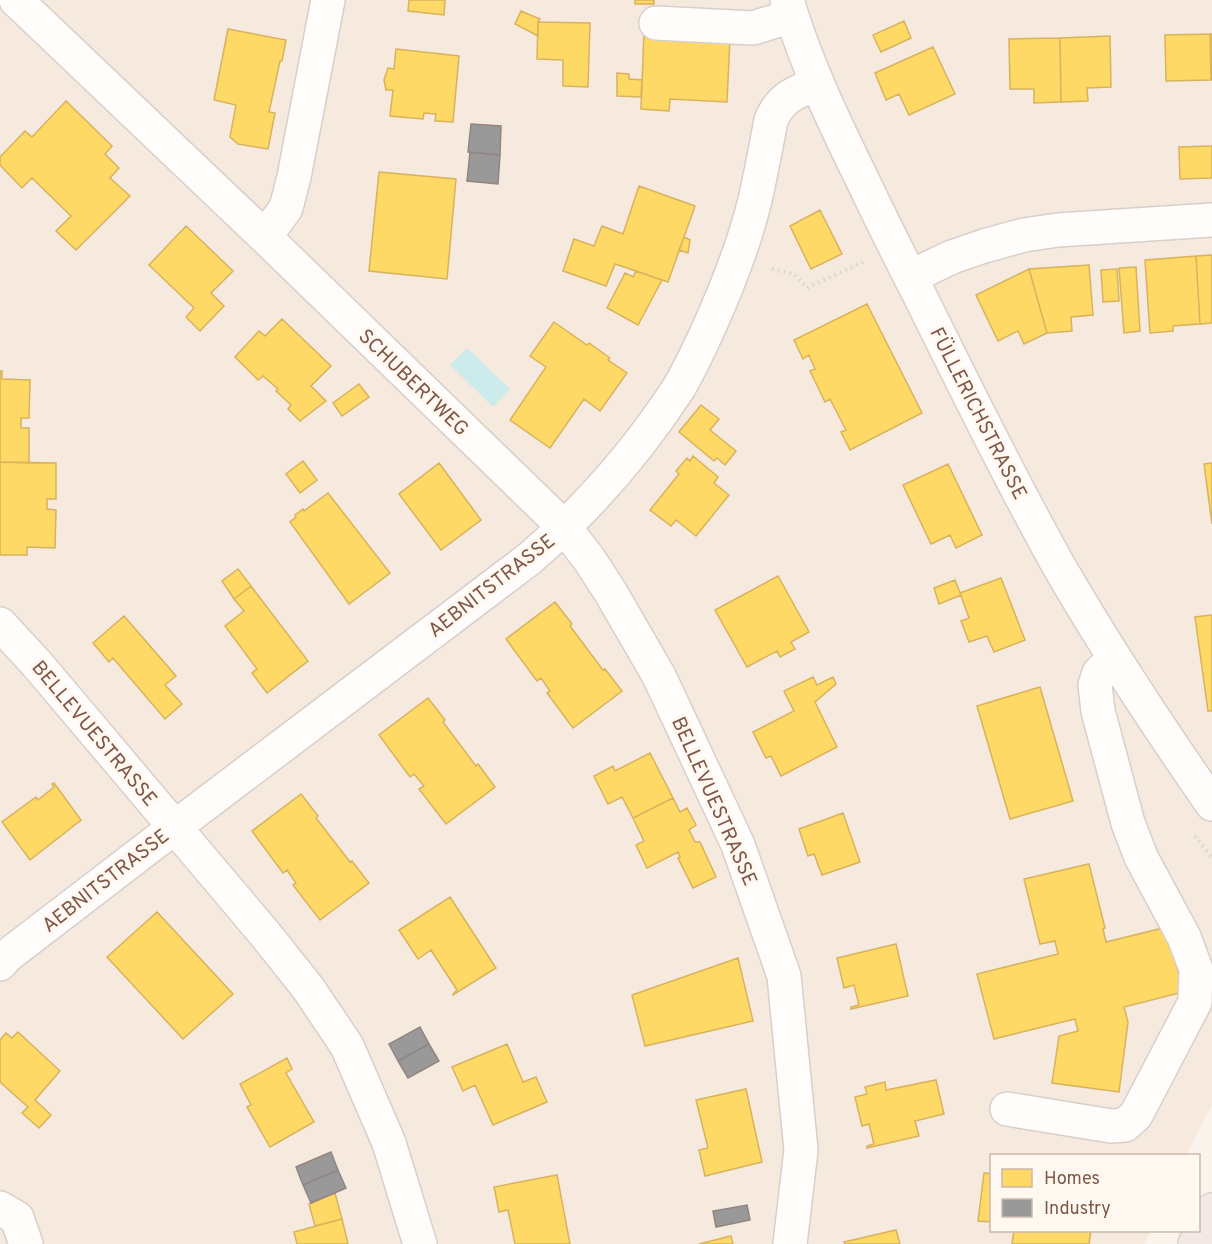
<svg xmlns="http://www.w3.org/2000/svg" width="1212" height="1244" font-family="Overpass,sans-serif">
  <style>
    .residential { fill: #f6e9dd }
    .water { fill: #ccecec }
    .homes { fill: #ffd966; stroke: #d8b25d; stroke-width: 1.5 }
    .industry { fill: #999; stroke: #918581; stroke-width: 1.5 }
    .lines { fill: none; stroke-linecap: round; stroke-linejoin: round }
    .minor-casing { stroke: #d9cfca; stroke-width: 36 }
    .highway-casing { stroke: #dcd0ca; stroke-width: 36 }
    .path { stroke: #ddd2cd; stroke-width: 4; stroke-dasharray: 1.5 4.5; stroke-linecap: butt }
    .minor { stroke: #fefdfc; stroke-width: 33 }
    .highway { stroke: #f3e8e4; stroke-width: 33 }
    .labels { text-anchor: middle; stroke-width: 6; stroke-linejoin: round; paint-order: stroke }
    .street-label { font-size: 20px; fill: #7d5748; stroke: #fff8f1 }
  </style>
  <rect width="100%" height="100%" fill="#faf4ed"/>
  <path class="residential" d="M0,0h1212v1105l-25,50 -195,1v74l159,1 -7,13h-1144z"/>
  <path class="water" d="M467,348l43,41 -17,18 -43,-42z"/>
  <path class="homes" d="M409,0h36l-1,15 -36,-4z
    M635,0h19v4h-19z
    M521,11l19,8 -2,3v14l-23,-12z
    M904,21l7,17 -30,14 -8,-17z
    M538,22l52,1 -2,64 -25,-1v-26l-26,-1z
    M228,29l58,11 -4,21h-2l-11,51 6,1 -7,36 -30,-5 -8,-7 6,-32 -22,-5z
    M644,32l86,5 -3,65 -57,-3 -1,12 -28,-2z
    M1210,34l1,46 -45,1 -1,-46z
    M1210,34h2v46h-1z
    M1110,36l1,51 -24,1 1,13 -27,1 -1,-64z
    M1060,38l1,64 -27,1v-14h-24l-1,-50z
    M933,47l22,47 -46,21 -10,-21 -13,6 -11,-27z
    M396,49l63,7 -6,66 -18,-1 1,-7 -12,-1 -1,6 -33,-3 3,-26h-7l-2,-10 4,-12 6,1z
    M617,73l12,1v5l13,1 -1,17 -24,-1z
    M66,101l46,45 -7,8 14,14 -9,10 20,18 -54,54 -20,-19 15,-15 -39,-38 -10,10 -22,-23v-8l25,-26 7,6z
    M1212,146v32l-32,1 -1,-32z
    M379,172l77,7 -9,100 -78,-8z
    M639,186l56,20 -27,76 -53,-18 -9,22 -43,-15 11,-32 20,7 8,-20 21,8z
    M820,210l22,44 -31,15 -21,-43z
    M186,226l47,45 -22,22 13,13 -24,25 -14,-14 8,-9 -45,-43z
    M684,237l6,3 -2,13 -9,-3z
    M1212,255v68l-12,1 -4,-68z
    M1196,256l4,68 -27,2v5l-23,2 -5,-73z
    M1089,265l4,50 -22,2 1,14 -25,2 -18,-64z
    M1136,267l4,64 -16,2 -5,-65z
    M1029,269l18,64 -23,11 -6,-13 -20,10 -22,-46z
    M1117,269l2,32 -16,1 -2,-32z
    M636,271l26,9 -24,45 -31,-17 18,-35 8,4z
    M867,304l55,109 -72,37 -9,-18 5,-2 -16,-31 -5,3 -15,-31 5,-2 -6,-14 -6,4 -9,-19z
    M282,319l49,47 -20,20 15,15 -26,20 -12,-12 3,-4 -15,-14 2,-2 -15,-13 -5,4 -23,-23 24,-26 6,5z
    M554,322l33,23 2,-2 21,15 -2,2 19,13 -27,38 -16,-12 -34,49 -40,-28 36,-53 -16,-11z
    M0,371h2v8l28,1 -1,38h-8v10h8v35l-29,-1z
    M359,384l10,13 -27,19 -9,-13z
    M701,405l18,14 -9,11 26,21 -11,14 -8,-7 -3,3 -35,-29z
    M693,456l25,21 -4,6 15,12 -33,41 -20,-16 -5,6 -21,-16 29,-36 -3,-3 11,-13 3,3z
    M303,461l14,19 -17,13 -14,-19z
    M0,462l56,1v36h-9v10l9,1 -1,38 -28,-1v8h-27z
    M439,463l42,57 -40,30 -42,-56z
    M1212,463v61l-8,-60z
    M948,464l34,71 -26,13 -6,-13 -19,9 -28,-59z
    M328,493l62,80 -41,31 -59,-82 6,-5 -1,-2 8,-6 1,2z
    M238,569l13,17 -17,13 -12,-18z
    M778,576l31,56 -18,10 4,7 -15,8 -3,-6 -30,16 -32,-57z
    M1001,578l24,62 -31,12 -7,-16 -18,6 -8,-21 8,-3 -9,-25z
    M955,580l6,15 -22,9 -5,-16z
    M251,586l57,75 -41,32 -15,-20 5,-4 -32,-43 19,-15 -10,-12z
    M555,602l17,22 -2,2 33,44 2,-1 17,22 -49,37 -26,-35 3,-2 -9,-13 -4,3 -31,-42z
    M1212,615v96h-4l-13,-94z
    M124,616l52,60 -11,9 17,19 -17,15 -52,-61 -4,4 -16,-19z
    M813,677l4,8 16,-8 3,7 -21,18 22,45 -56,29 -10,-20 -5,2 -13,-26 41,-21 -10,-20z
    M1040,687l33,114 -63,18 -33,-113z
    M428,698l17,22 -2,2 33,44 2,-2 17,23 -49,37 -27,-35 5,-3 -10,-12 -4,3 -31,-42z
    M650,753l23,45 -40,20 -11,-21 -14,7 -14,-28 19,-10 2,5z
    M54,783l27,37 -51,40 -28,-38 34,-25 2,3 16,-13 -2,-3z
    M301,794l17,22 -2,2 34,44 2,-1 17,22 -49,37 -27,-35 3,-2 -9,-13 -4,3 -31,-42z
    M673,798l7,14 7,-4 9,17 -7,5 6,12h5l16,35 -23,11 -15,-30 2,-1 -2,-5 -31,16 -11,-23 8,-4 -11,-23z
    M843,813l17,49 -38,13 -8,-21 -6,2 -9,-27z
    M1089,864l16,64 -2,1 3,13 61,-15 16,65 -59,15 4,15 -9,70 -67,-9 7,-47 19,-5 -3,-12 -81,20 -17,-65 81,-20 -3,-13 -15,3 -16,-65z
    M450,897l46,71 -43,27v-1l4,-4 -26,-40 -13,9 -19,-29z
    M157,912l76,82 -50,45 -76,-82z
    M896,944l12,52 -57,13v-2l8,-2 -5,-20 -10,3 -7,-30z
    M738,958l15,63 -108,25 -13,-51z
    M18,1032l42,39 -25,29 16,15 -12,13 -17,-15 6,-6 -28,-25v-42l6,-7 6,5z
    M507,1044l16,38 13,-5 11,25 -54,23 -18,-40 -12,6 -11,-24z
    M287,1058l5,11 -6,4 28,49 -44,25 -23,-40 4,-2 -11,-21z
    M936,1080l8,34 -29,7 4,15 -52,12v-2l7,-2 -5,-20 -7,2 -7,-29 12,-3 -2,-7 20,-5 1,8z
    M746,1089l16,73 -57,14 -6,-26 9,-2 -12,-48z
    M984,1173l8,1v48l-14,-1z
    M557,1175l13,69h-55l-7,-34 -9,2 -5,-25z
    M335,1193l7,26 -27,7 -6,-22z
    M342,1219l6,25h-51l-3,-12z
    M896,1230l4,14h-55l-1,-2z
    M1014,1230h77l-2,14h-77z
    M731,1236l2,8h-34z"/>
  <path class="industry" d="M471,124l30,2 -1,29 -32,-3z
    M470,152l30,3 -2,29 -31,-3z
    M420,1027l9,17 -31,17 -9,-17z
    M429,1044l10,17 -31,17 -10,-17z
    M331,1152l7,18 -35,15 -7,-18z
    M338,1170l8,18 -35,15 -8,-18z
    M747,1205l3,15 -34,7 -3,-16z"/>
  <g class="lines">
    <defs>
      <path id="minor" d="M16,0l249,237 299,290 25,32 22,34 48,83 79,169 46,131 17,174 -11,94
        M787,0c18,61 46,120 74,177 19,40 39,80 59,119 44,89 88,178 136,265 48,84 101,164 156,243
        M656,23l97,5 39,-12
        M265,237l21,-29 8,-31 34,-177
        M910,277l42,-20 32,-11 40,-11 34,-5 154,-10
        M0,624l37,40 228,270 43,54 39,58 42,97 31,101
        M0,964l7,-8 168,-129 354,-268c57,-49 108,-107 149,-170 11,-18 20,-38 29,-57 19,-42 37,-86 48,-132 6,-26 11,-53 16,-80 10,-23 24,-27 46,-37
        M1007,1109l104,17 14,-1 11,-10 59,-113 1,-33 -12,-32 -43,-80 -13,-34 -30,-112 -3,-26 4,-12 15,-15
        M0,1208l17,10 9,26"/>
      <path id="highway" d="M1195,1244l17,-34"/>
    </defs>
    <use href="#minor" class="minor-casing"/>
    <use href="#highway" class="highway-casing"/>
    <path class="path" d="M772,269l22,5 13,14 56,-26
      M1195,836l17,22"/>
    <use href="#minor" class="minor"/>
    <use href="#highway" class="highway"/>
  </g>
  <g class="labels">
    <g class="street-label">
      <text transform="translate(414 382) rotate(44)" y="7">SCHUBERTWEG</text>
      <text transform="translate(979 413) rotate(63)" y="7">FÜLLERICHSTRASSE</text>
      <text transform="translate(491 585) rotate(-38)" y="7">AEBNITSTRASSE</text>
      <text transform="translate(95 733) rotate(50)" y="7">BELLEVUESTRASSE</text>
      <text transform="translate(715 801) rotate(66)" y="7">BELLEVUESTRASSE</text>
      <text transform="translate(105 880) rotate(-38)" y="7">AEBNITSTRASSE</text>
    </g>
  </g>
  <rect x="990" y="1154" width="210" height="78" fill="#fff8f1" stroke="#cbb8ad" stroke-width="1.5"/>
  <rect x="1002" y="1169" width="30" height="18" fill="#ffd966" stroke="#cbb8ad" stroke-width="1.5"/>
  <text x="1044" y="1184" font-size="18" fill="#7d5748">Homes</text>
  <rect x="1002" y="1199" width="30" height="18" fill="#999999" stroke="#cbb8ad" stroke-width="1.5"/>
  <text x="1044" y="1214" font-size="18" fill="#7d5748">Industry</text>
</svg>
